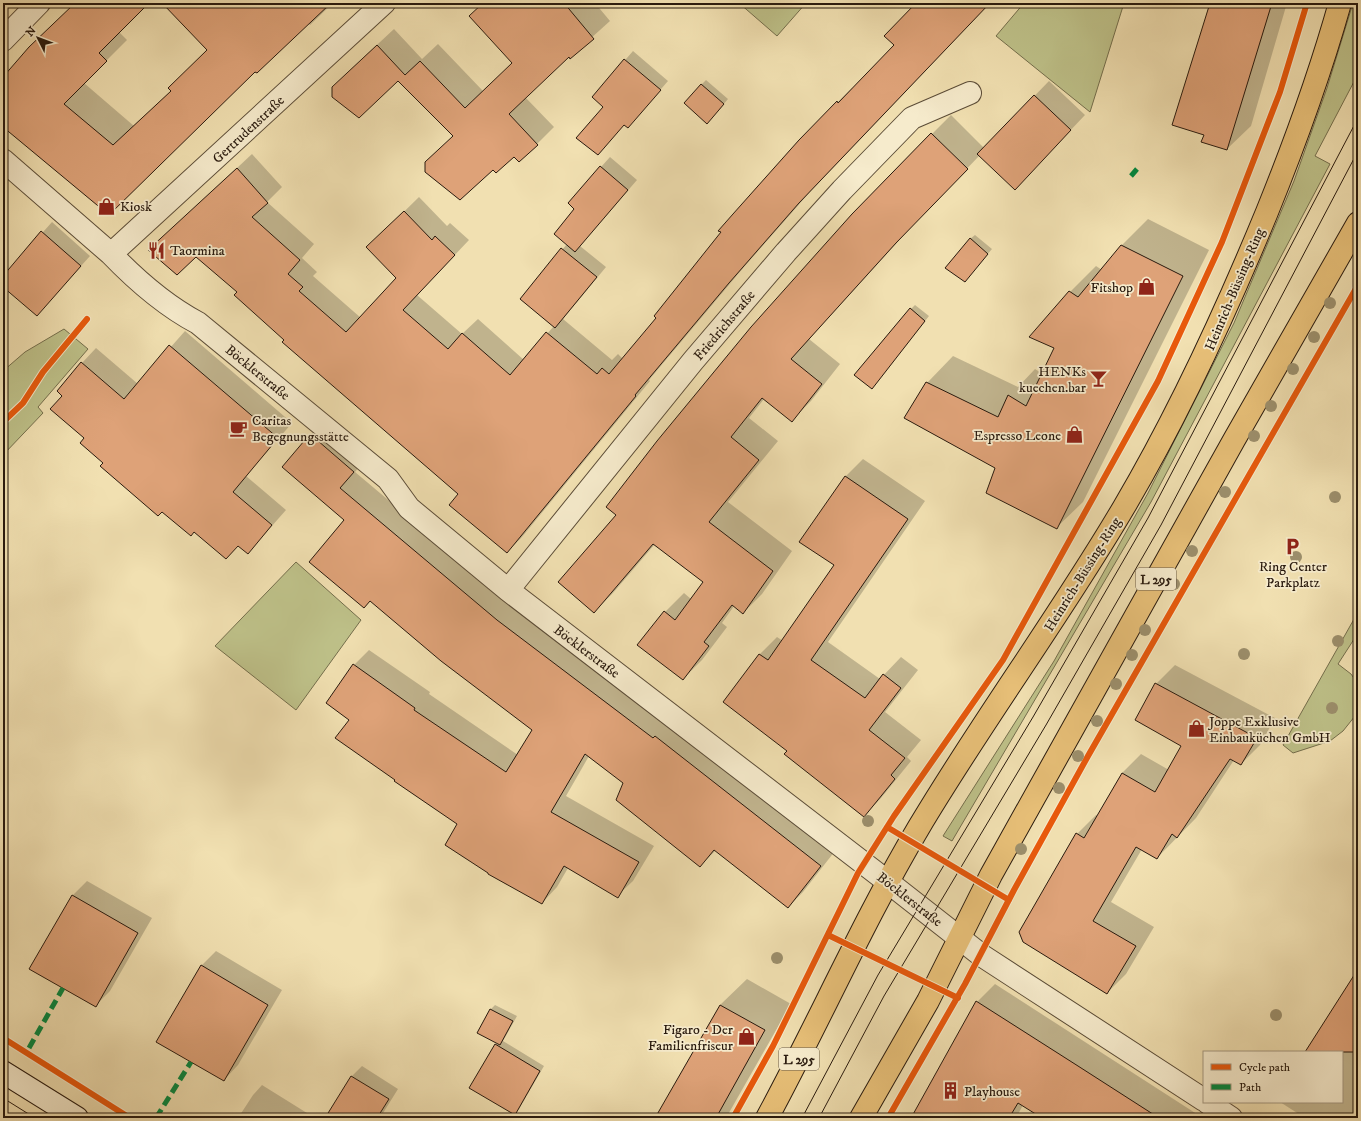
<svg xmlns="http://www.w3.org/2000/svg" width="1361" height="1121" font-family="'IM FELL DW Pica',serif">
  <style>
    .green { fill: #bec189; stroke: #746e4c }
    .shadow { fill: #0003 }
    .building { fill: #dea278; stroke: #291a0e }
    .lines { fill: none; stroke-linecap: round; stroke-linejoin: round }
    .minor-casing { stroke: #5b4c37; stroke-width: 24 }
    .secondary-casing { stroke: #291a0e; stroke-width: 24 }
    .primary-casing { stroke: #291a0e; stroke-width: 24 }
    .minor { stroke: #f6ebcc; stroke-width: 22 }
    .secondary { stroke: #f6ebcc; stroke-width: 22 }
    .primary { stroke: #e8c078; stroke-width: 22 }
    .tram { stroke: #291a0e; stroke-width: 1 }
    .quiet { stroke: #00873e; stroke-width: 5; stroke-dasharray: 10 5; stroke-linecap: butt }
    .cycleway-casing { stroke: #f6ebcc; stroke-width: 8 }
    .cycleway { stroke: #e8590c; stroke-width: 6 }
    .tree { fill: #9c8f6c }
    .labels { text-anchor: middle; stroke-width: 3.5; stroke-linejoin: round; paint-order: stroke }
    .shield { fill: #f6ebcc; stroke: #665947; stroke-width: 1 }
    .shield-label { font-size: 13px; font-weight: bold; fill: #291a0e }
    .street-label { font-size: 14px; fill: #291a0e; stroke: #f6ebcc }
    .poi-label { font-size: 14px; fill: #291a0e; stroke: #f6ebcc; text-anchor: start }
  </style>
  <rect width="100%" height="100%" fill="#f1e0b1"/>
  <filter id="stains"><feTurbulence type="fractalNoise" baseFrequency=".005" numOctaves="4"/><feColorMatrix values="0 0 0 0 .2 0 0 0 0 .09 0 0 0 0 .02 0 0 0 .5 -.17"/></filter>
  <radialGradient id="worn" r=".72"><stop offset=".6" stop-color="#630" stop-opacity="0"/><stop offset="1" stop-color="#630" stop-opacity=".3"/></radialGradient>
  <path class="green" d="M739,3h67l-29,33z
    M1024,3h100l-34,109 -94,-76z
    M1353,3h5v71l-43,82 15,8 -179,338 -199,339 -9,-5 111,-175 94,-168 86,-170 60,-142 33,-93z
    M64,329l24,20 -50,58 5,6 -40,42v-84l22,-19z
    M296,562l65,58 -65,90 -81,-64z
    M1358,612v21l-20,31 13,10 7,10v25l-3,7 -12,15 -13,10 -37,12 -10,-8z"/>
  <path class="shadow" d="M76,3h72l-29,29 8,8 -43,43 50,43 38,-36 36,-40 -44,-47h169l-23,22 -2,-2 -53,47 -147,143 -105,-87v-48z
    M483,3h112l15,18 -40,36 -1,-1 -44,41 29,30 -17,17 -83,-8 -56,-56 -48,-10 44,-41 28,30 16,-15 45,47 30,-28z
    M918,3h72l-180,189 -66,75 -95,113 1,1 -128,156 -15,15 -48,-58 -173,-155 -48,-47 -42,-36 -32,-20 88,-82 30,33 -15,15 47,42 -12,14 15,14 -4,4 48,42 37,-40 -30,-31 51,-50 28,29 3,-3 19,17 -52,55 45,39 16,-15 46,41 30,-34 -33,-27 46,-55 9,-35 25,-42 9,-10 27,23 -57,66 26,21 -43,52 49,41 6,-6 5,5 215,-257 14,-14 1,1 42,-44z
    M1210,3h77l-36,123 -24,23 -22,-15z
    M633,51l35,30 -32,37 -12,6 -31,-27z
    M706,80l22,19 -16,19 -11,-33z
    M1049,81l36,34 -56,59 -49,-19 -65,68 -106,116 31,25 -29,37 -19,19 -28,-21 -15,19 29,23 -50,61 64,49 -30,43 -19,19 -9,-7 -12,17 5,4 -25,33 -19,19 -18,-67 19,-19 7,6 13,-17 -49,-38 -42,49 -19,19 24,-97 314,-381 19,-19 33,33z
    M1148,219l61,31 -126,252 -27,26 -60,-60 -69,-85 26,-27 65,31 17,-18 8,5 12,-26 15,-56 26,-26 6,4 20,-25z
    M52,222l38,34 -53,59 -34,-30v-8z
    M975,235l17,14 -23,27 1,-37z
    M915,305l14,11 -53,67 35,-74z
    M185,331l107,92 -46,53 40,34 -38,43 -9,-8 -13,13 -31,-27 -91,-68 -19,-25 -22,-42 19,-33 14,-15 42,36z
    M326,420l42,36 -13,16 157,132 323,247 -32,41 -15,15 -72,-57 -16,16 -76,-84 -35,-26 -23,40 88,50 -21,35 -16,15 -49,-28 -11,19 -15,16 -34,-20 -1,2 -61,-40 13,-22 -62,-44 -46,-60 3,-54 15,-15 61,42 -1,2 89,61 15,-26 -162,-129 -7,7 -19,-87 -35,-85z
    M863,459l62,42 -97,141 52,37 21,-22 17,13 -33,42 36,28 -14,17 4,4 -30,37 -17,18 -76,-66 -64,-48 36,-48 17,-17 6,4 52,-76 -34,-23 45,-66z
    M1175,665l100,53 -15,27 -19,19 -7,-4 -38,58 -39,40 -15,-9 -31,53 43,25 -28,47 -19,19 -84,-52 54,-107 19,-19 2,1 24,-43 19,-19 28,16 14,-25 -47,-25 20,-36z
    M87,881l65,37 -42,73 -14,14 -65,-37 42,-73z
    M216,951l66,39 -44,75 -14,15 -23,-114z
    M1358,970v148h-53l-25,-16h62v-50h-37z
    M747,979l44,25 -65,114h-69l63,-113z
    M995,984l208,134h-159l-21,-13 -7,13h-104l65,-116z
    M495,1005l22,11 -14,25 41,25 -25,43 -4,4 -19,-68 2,-2 -8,-33z
    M362,1066l36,23 -18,29h-54l26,-42z
    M262,1085l53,33h-77l15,-23z"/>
  <path class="building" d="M75,3h74l-50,50 8,8 -43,43 49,41 58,-54 -3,-3 39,-38 -45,-47h169l-74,70 -2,-1 -146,143 -106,-88v-50l26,-30z
    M483,3h81l30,36 -24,20 -1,-2 -60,57 29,31 -19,17 -5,-5 -18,16 -3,-3 -33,30 -35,-28v-10l28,-26 -55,-55 -39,37 -27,-21v-10l45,-42 28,30 15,-14 45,47 47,-45 -43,-47z
    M916,3h74l-191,200 -70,80 -94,112 1,1 -129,157 -58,-48 9,-11 -176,-152 2,-2 -50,-45 3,-3 -41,-35 -19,18 -29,-25 89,-82 31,35 -16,14 48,43 -12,14 15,13 -4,4 47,41 50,-54 -30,-31 38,-36 28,29 3,-4 20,19 -52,55 45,39 14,-16 48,42 36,-43 51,42 5,-6 7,6 47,-56 -2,-2 67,-84 -3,-1 15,-17 66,-74 38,-39 1,2 56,-58 -10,-9z
    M1210,3h62l-45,147 -26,-8 3,-7 -32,-10z
    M624,59l37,31 -33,38 -4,-3 -26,30 -22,-17 27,-31 -11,-10z
    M701,84l23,20 -17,20 -23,-21z
    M1034,95l37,35 -56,60 -38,-36z
    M931,133l37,36 -72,74 -105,116 31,25 -30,38 -30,-24 -31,39 28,23 -50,62 64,49 -30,43 -11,-9 -28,37 5,4 -26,34 -46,-35 27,-34 11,9 28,-38 -46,-35 -4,-3 -59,69 -36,-31 58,-67 -10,-8 51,-66 94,-114 101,-113z
    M600,166l28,24 -53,62 -21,-18 20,-25 -6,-6z
    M41,231l40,35 -44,50 -34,-29v-11z
    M970,238l18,16 -23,28 -20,-14z
    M1121,245l62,31 -126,253 -71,-36 9,-25 -91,-50 22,-36 72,35 10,-22 18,11 28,-58 -25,-11 40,-46 9,6z
    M561,248l36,29 -42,51 -35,-29z
    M910,308l15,13 -53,68 -18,-14z
    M169,345l109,93 -45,54 39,33 -24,29 -10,-8 -12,13 -32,-27 -3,4 -29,-24 -4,4 -58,-50 3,-3 -23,-20 4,-5 -34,-29 12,-13 -5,-5 24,-29 43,37z
    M310,434l44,38 -14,16 157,132 156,118 2,-2 166,130 -33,42 -74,-58 -14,17 -84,-67 7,-17 -38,-29 -34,58 88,50 -21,36 -54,-32 -22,38 -54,-30v-1l-43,-28 12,-21 -63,-43 1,-1 -60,-42 14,-18 -23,-17 27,-39 62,44 -1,2 92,62 26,-42 -91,-69 -71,-60 -6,7 -55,-46 35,-42 -62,-53z
    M845,476l63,43 -97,141 54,38 18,-24 18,14 -32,42 36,28 -14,17 4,4 -31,38 -80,-63 3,-3 -64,-49 36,-48 9,6 66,-95 -35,-23z
    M1155,683l102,55 -16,27 -11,-6 -53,79 -5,-4 -15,25 -21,-12 -43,74 43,25 -29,48 -84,-52 -4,-10 57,-99 8,5 38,-65 33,19 26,-46 -46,-26z
    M72,895l66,38 -42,74 -67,-38z
    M201,965l67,40 -44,76 -68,-39z
    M1358,969v83h-53z
    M976,1001l102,65 81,52h-117l-24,-15 -9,15h-98z
    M720,1005l45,25 -34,61 -15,27h-61z
    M490,1009l23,12 -13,24 -23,-12z
    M495,1044l45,27 -25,44 -46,-27z
    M351,1076l38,23 -12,19h-52z"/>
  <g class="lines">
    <defs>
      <path id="minor" d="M3,40l36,-37
        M3,160l108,94c26,27 55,52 87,69l190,156 21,29 99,82 380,292 93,73 223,145
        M111,254l273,-251
        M508,590l185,-229 93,-109 56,-62 70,-72 58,-25
        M1207,1102l24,16"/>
      <path id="secondary" d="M3,1072l74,46"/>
      <path id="primary" d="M767,1118c52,-96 96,-197 152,-291 65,-109 141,-211 205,-320 56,-95 101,-193 143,-295 28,-69 53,-138 73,-209
        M861,1118l67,-117 63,-126 243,-435 124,-217"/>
    </defs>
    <use href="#minor" class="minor-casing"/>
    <use href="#secondary" class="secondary-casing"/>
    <use href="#primary" class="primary-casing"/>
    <use href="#minor" class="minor"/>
    <use href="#secondary" class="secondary"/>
    <use href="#primary" class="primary"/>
    <path class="tram" d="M3,1098l32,20
      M3,1116l3,2
      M802,1118l76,-143 155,-258 115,-199 210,-400
      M819,1118l65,-122 162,-271 115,-200 197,-374"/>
    <path class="quiet" d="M1131,176l6,-7
      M29,1048l34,-60
      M156,1118l35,-56"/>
    <defs>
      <path id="cycleway" d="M3,422l20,-19 20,-31 44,-53
        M887,827l122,73
        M828,935l130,63
        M3,1038l127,80
        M733,1118l40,-72 85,-173 36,-57 109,-156 155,-279 64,-139 58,-150 27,-89
        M888,1118l77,-134 49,-94 74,-134 270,-471"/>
    </defs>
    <use href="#cycleway" class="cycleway-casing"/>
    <use href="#cycleway" class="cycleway"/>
  </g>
  <g class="tree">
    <circle cx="1330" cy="303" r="6"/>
    <circle cx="1314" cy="337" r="6"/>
    <circle cx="1293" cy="369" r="6"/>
    <circle cx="1271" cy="406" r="6"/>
    <circle cx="1254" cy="436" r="6"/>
    <circle cx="1225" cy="492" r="6"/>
    <circle cx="1335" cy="497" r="6"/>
    <circle cx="1192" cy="551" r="6"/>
    <circle cx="1296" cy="557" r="6"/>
    <circle cx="1174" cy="584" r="6"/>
    <circle cx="1145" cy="630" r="6"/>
    <circle cx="1338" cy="641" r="6"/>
    <circle cx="1244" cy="654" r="6"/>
    <circle cx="1132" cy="655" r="6"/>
    <circle cx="1116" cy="684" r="6"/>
    <circle cx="1332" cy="708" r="6"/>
    <circle cx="1097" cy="721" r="6"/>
    <circle cx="1078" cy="756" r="6"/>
    <circle cx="1059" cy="788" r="6"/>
    <circle cx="868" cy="821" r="6"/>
    <circle cx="1021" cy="849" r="6"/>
    <circle cx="777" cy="958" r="6"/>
    <circle cx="1276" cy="1015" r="6"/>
  </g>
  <defs>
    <symbol id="shop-bare" viewBox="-9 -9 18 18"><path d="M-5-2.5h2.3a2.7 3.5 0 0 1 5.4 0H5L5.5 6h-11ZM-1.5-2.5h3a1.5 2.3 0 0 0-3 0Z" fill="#8f2418" stroke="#f6ebcc" stroke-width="2.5" paint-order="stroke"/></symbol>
    <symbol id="restaurant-bare" viewBox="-9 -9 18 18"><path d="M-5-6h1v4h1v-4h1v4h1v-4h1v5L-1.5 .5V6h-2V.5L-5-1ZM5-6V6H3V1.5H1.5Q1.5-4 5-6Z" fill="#8f2418" stroke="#f6ebcc" stroke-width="2.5" paint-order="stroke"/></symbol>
    <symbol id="bar-bare" viewBox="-9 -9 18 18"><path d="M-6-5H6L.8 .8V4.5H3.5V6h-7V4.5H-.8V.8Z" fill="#8f2418" stroke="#f6ebcc" stroke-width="2.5" paint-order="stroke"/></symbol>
    <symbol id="cafe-bare" viewBox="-9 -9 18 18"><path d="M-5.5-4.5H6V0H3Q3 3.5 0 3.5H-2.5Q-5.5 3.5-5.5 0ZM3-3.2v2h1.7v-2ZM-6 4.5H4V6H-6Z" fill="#8f2418" stroke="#f6ebcc" stroke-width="2.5" paint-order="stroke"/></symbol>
    <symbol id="parking-bare" viewBox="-9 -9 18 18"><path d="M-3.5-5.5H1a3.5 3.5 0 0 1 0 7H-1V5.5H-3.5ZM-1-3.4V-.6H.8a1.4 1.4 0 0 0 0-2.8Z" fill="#8f2418" stroke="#f6ebcc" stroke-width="2.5" paint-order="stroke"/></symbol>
    <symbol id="building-bare" viewBox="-9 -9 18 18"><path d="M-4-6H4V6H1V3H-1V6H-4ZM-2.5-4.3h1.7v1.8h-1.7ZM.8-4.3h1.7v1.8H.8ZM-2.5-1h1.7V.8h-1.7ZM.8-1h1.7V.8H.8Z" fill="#8f2418" stroke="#f6ebcc" stroke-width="2.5" paint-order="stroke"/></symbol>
  </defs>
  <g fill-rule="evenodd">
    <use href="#shop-bare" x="94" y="194" width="25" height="25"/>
    <use href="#restaurant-bare" x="144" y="238" width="25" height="25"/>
    <use href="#shop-bare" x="1134" y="274" width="25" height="25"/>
    <use href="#bar-bare" x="1086" y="366" width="25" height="25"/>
    <use href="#cafe-bare" x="226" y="416" width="25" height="25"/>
    <use href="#shop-bare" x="1062" y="422" width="25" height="25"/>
    <use href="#parking-bare" x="1280" y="534" width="25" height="25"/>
    <use href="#shop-bare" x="1184" y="716" width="25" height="25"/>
    <use href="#shop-bare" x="734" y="1024" width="25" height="25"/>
    <use href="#building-bare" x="938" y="1078" width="25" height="25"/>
  </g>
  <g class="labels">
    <g class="shield">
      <rect x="1136" y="568" width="40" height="22" rx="3"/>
      <rect x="779" y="1048" width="40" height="22" rx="3"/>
    </g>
    <g class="shield-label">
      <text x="1156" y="584">L 295</text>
      <text x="799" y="1064">L 295</text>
    </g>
    <g class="street-label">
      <text transform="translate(248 129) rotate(-43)" y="5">Gertrudenstraße</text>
      <text transform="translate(1234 289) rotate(-67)" y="5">Heinrich-Büssing-Ring</text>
      <text transform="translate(724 325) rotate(-50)" y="5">Friedrichstraße</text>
      <text transform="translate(258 372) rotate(39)" y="5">Böcklerstraße</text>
      <text transform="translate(1082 574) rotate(-58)" y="5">Heinrich-Büssing-Ring</text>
      <text transform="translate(587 651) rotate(37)" y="5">Böcklerstraße</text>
      <text transform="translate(910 899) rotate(38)" y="5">Böcklerstraße</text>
    </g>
    <g class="poi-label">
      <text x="120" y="211">Kiosk</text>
      <text x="170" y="255">Taormina</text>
      <text x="1133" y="292" text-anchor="end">Fitshop</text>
      <text x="1086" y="376" text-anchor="end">HENKs<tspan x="1086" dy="16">kuechen.bar</tspan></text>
      <text x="252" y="425">Caritas<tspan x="252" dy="16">Begegnungsstätte</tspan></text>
      <text x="1061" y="440" text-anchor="end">Espresso Leone</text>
      <text x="1293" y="571" text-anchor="middle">Ring Center<tspan x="1293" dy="16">Parkplatz</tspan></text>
      <text x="1209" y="726">Joppe Exklusive<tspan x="1209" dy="16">Einbauküchen GmbH</tspan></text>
      <text x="733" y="1034" text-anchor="end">Figaro - Der<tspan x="733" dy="16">Familienfriseur</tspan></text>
      <text x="964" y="1096">Playhouse</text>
    </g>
  </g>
  <rect width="1361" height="1121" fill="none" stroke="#f1e0b1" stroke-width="16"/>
  <rect x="4" y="4" width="1353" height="1113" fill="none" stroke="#291a0e" stroke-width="2"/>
  <rect x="8" y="8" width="1345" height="1105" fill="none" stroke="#291a0e"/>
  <rect x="1203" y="1051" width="140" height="52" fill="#f6ebcc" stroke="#a49780"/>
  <rect x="1211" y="1064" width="20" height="6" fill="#e8590c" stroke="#a49780"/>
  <text x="1239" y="1071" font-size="12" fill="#291a0e">Cycle path</text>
  <rect x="1211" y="1084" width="20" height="6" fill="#00873e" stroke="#a49780"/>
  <text x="1239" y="1091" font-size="12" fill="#291a0e">Path</text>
  <g transform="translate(38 38) rotate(312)" stroke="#f6ebcc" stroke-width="3" paint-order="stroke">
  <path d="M0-3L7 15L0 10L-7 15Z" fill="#291a0e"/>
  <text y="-6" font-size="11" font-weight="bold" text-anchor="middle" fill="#291a0e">N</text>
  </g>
  <rect width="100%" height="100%" filter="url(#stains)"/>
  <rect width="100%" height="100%" fill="url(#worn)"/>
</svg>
